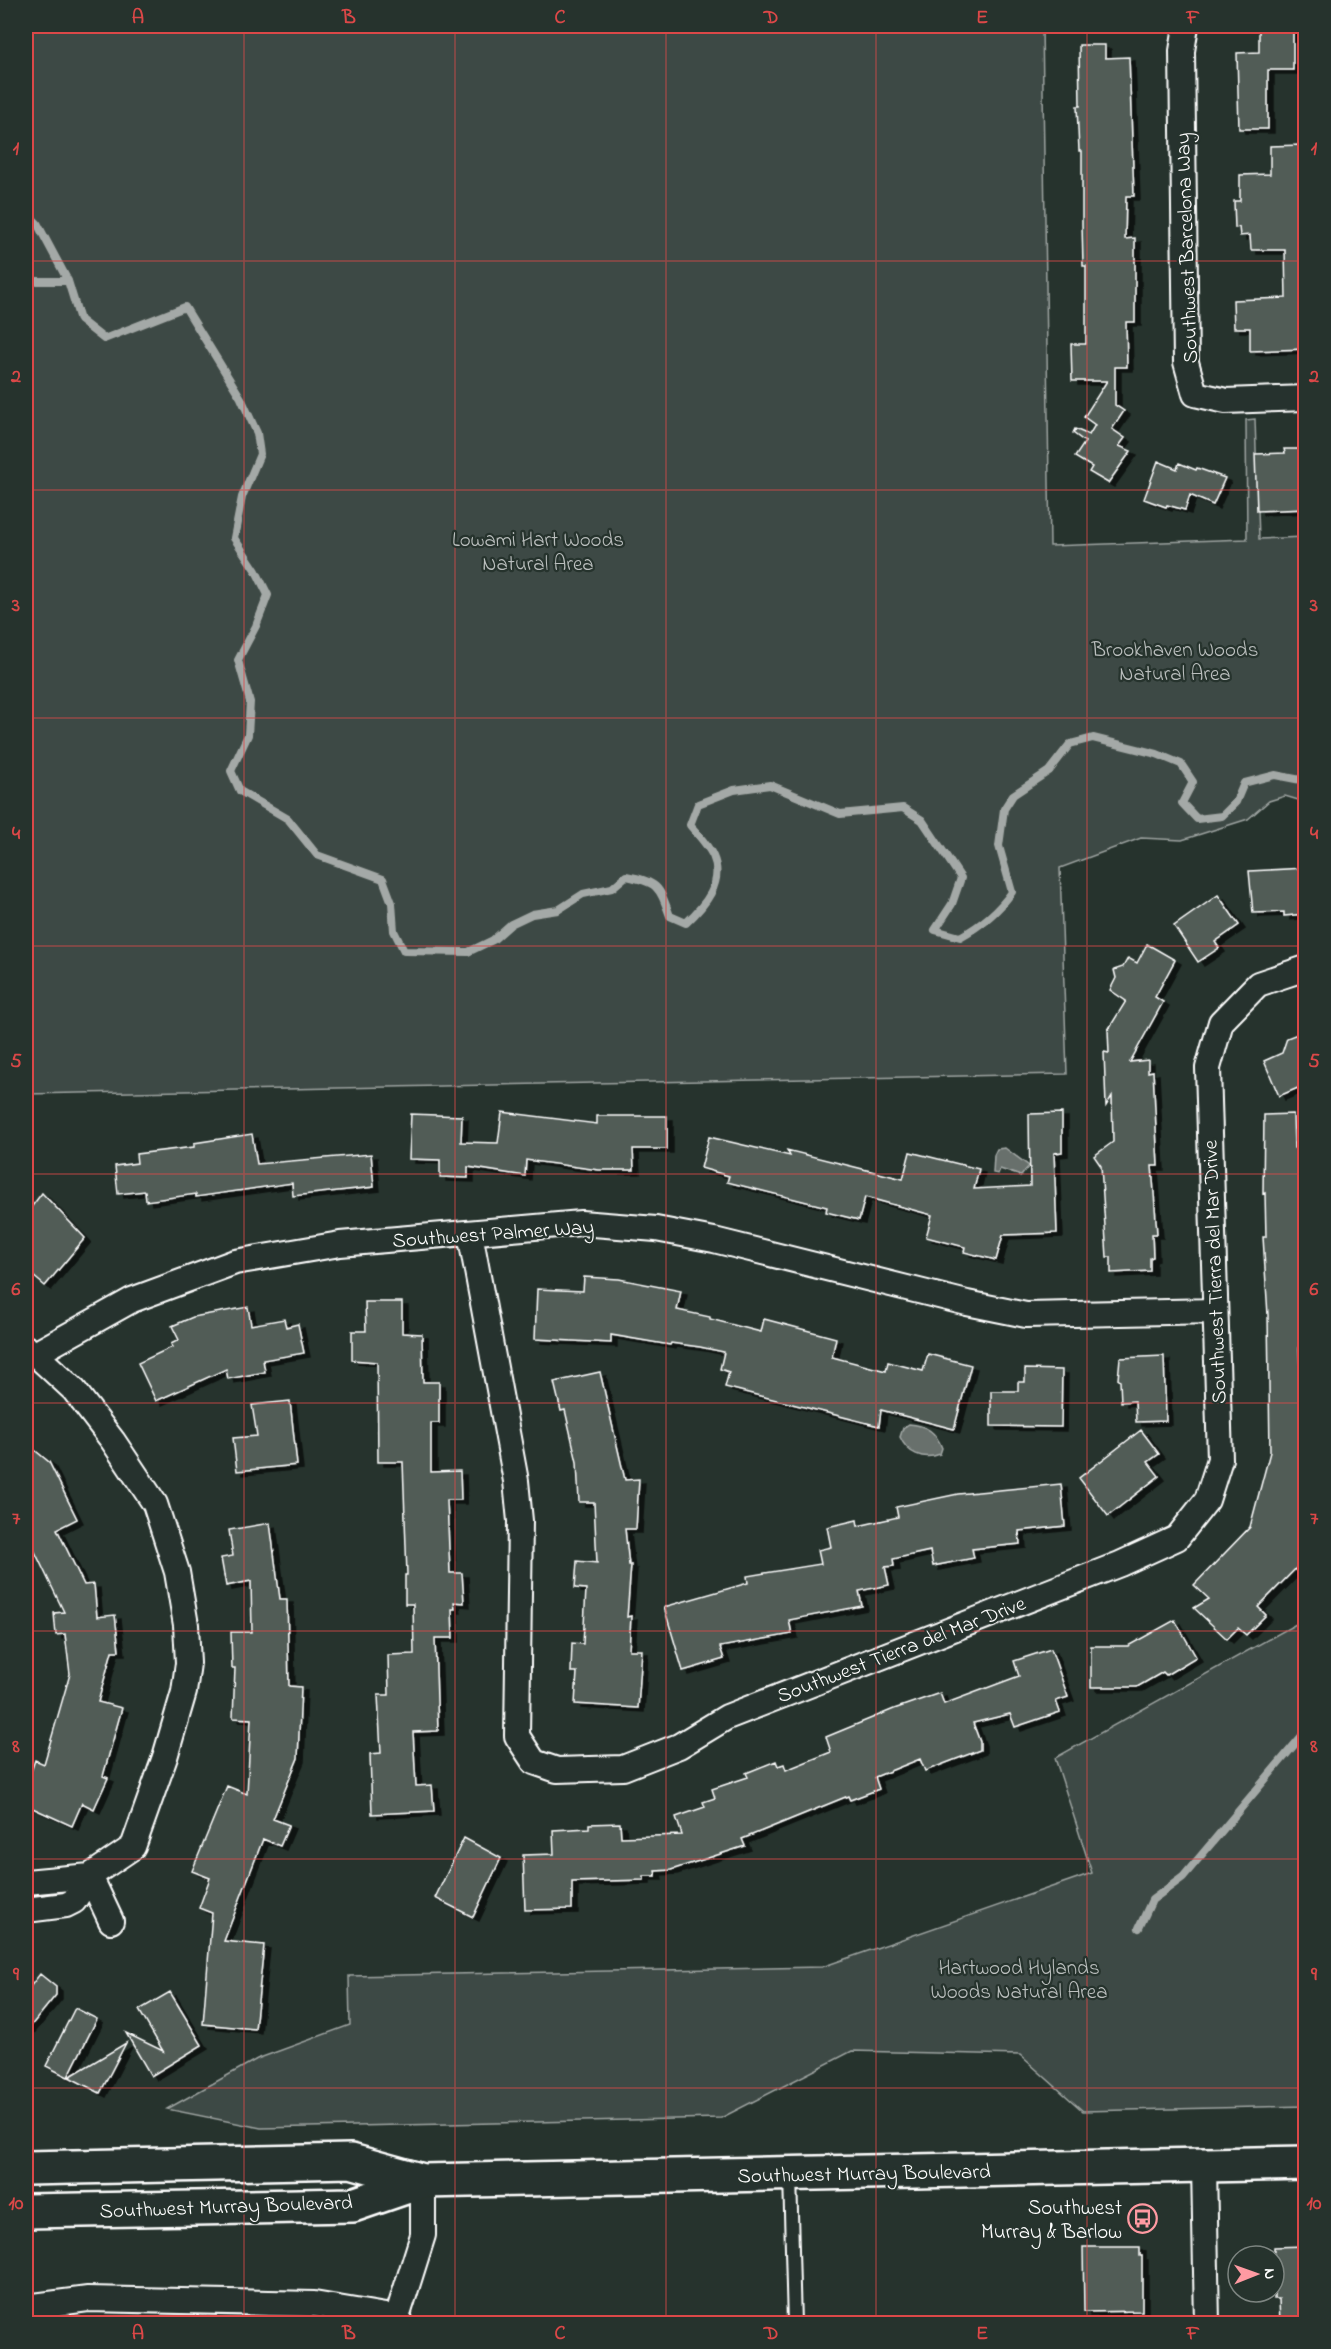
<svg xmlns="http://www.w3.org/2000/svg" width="1331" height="2349" font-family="'Indie Flower',sans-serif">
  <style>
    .green { fill: #3e4944; stroke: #9ea4a2; stroke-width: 1.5 }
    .water { fill: #67706c; stroke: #a4a9a7; stroke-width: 1.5 }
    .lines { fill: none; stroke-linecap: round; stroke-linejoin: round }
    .stream { stroke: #a4a9a7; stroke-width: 8 }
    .building { fill: #515c57; stroke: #fff; stroke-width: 1.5; filter: url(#shadow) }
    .service-casing { stroke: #fff; stroke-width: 16 }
    .minor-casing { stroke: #fff; stroke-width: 28 }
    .primary-casing { stroke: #fff; stroke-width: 38 }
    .service { stroke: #26332d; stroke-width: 12 }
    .minor { stroke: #26332d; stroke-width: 24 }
    .primary { stroke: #26332d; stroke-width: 33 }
    .grid { fill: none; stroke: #dc4848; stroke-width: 1.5; stroke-opacity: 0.55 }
    .labels { text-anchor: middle; stroke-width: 4.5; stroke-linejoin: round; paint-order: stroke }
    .street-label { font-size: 21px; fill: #fff; stroke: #26332d }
    .park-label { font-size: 21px; fill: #bbbfbe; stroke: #26332d }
    .poi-label { font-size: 21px; fill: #fff; stroke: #26332d; text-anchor: end }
    .neatline { fill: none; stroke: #dc4848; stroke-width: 2 }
    .grid-label { font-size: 20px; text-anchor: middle; font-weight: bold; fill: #dc4848 }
  </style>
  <defs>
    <filter id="shadow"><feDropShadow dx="6" dy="4" stdDeviation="0" flood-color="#0009"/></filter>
  </defs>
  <rect width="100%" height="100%" fill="#26332d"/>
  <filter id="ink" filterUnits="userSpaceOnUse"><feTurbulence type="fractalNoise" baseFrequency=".0167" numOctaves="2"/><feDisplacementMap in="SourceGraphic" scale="12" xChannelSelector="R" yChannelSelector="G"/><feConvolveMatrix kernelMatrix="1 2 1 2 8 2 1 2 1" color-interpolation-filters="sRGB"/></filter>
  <g filter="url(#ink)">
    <path class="green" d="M26,26h1016l8,520 197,-7 -1,-119 9,-1 4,120 46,-2v265l-20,-6 -16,5 -21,18 -66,21 -41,-2 -81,30 7,206 -1041,20z
      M1305,1619v487l-222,5 -63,-56 -168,-4 -131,67 -460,10 -94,-19 90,-50 93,-34 -1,-49 473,-9 270,-94 -37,-115z"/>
    <path class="water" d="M1005,1148l24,18 -8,10 -21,-7 -2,5 -5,-1 1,-18 3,-6z
      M909,1424c17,1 27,8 33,24l-2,6c-17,7 -33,-1 -40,-17l3,-9z"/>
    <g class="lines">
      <path class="stream" d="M26,212l11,11 31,58 12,39 24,19 81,-32 56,91 16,35 3,21 -18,43 -8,41 22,33 12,24 -12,31 -18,34 12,42 -2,33 -17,36 9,20 48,28 29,36 66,24 9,24 2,28 10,20 64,1 25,-12 18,-16 21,-10 26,-4 25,-16 29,-6 14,-12c32,6 33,10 44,40l16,7c18,-17 39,-40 27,-67 -5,-11 -16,-22 -23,-31l8,-21 36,-14 36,-5 70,29 63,-6 19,12 39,58 -9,26 -17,26 25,7c22,-12 38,-25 52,-45l-13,-46 5,-37 9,-14 36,-24 21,-27 23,-6 64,16 24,10 12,18 -11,21 15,16 25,-3 14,-14 8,-19 31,-8 31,6
        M26,281h42
        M1139,1928l13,-28 31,-23 123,-146"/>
    </g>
    <path class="building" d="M1259,26h34v44h-25v59h-29l-2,-76 22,-1z
      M1079,45h26v13l24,-1 5,139h-8l-1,43 10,-1v84h-9l1,45h-12v38l9,6 -12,18 13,9 -6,8 12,5 -23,32 -19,-11 3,-5 -17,-10 10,-15 -12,-9 2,-4 14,6 6,-10 -11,-8 23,-36h-35l-1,-37h15v-78h-3l-1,-42v-73h-3l-2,-45h3z
      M1302,145l1,69h2v135l-55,2v-23h-16l-1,-28 53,-2 -1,-48h-34l-1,-15 -10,1 -1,-9 -4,1 -1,-27h6v-26l30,-1v-28z
      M1284,449h21v60l-48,2 -2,-57 30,-1z
      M1158,461l19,8 2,-6 17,7 1,-2 28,10 -12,27 -23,-10 -5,15 -18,-5 -1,2 -22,-8z
      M1305,868v46l-21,2v-4l-31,1 -4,-42z
      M1218,895l21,30 -24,17 4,6 -21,14 -24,-36z
      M1147,944l28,16 -20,37 8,5 -33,60 18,-2v12l5,-1 5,95h-6l5,68h-5l1,23 -3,1v13l-39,2v-16h-4l-6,-91 -7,-10 19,-14 -1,-46 -6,10 -2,-54 5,1 -1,-23 18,-29 -16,-11 6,-12 -2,-8 9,-3 5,-9 9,5z
      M1305,1031v54l-26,11 -15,-35 18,-8 5,-15z
      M502,1112l95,12v-8h70v33h-34l1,21h-35l-73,-10 -1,16 -57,-9v11l-28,-1v-17l-31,-1 2,-45 51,2 -1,26 37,1z
      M1062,1113v39l-8,1 3,80 -54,2 -7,25 -32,-8 1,-5 -39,-10 6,-22 -67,-18 -6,23 -33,-8 1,-5 -100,-25 2,-6 -28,-8 8,-31 81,19 -3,-6 116,29 7,-27 69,17 -5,20 56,-3 -1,-72z
      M1293,1114l1,34 11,-1v201h-6l2,45h4v166l-47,48 8,8 -20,20 -8,-7 -11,11 -33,-31 15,-9 -15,-14 56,-58 20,-75 -2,-137 -5,-78h3l-1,-44 -2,1 1,-79z
      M252,1134l5,30 114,-10 3,33 -81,9 -1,-13 -96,14v-3l-50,7 -1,-10 -27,3 -3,-28 22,-3 -1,-9 58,-7v-4z
      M42,1193l43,45 -40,48 -19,-16v-56z
      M584,1277l35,2 62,12 -4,19 33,7v2l51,13 3,-13 72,19 -4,19 54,14 2,-9 35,9 5,-17 43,11 -17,64 -73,-19 -2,16 -154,-39 4,-15 -9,-3 4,-17 -24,-5 -29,-4 -1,2 -59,-10v8l-76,-4 2,-50 46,2z
      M365,1302h37v31l20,1 1,48h16v41h-8v49l29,-1 1,29h-14l3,73h12l2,30 -10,-1 1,7h-3l1,29h-18l3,93 -25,1 3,54 16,-1 2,26 -62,3 -2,-60 11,-1 -3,-58h11l-1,-40 26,-1 -1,-50h-8v-29h2l-4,-113h-25l-1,-100 -25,-2v-29h14z
      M248,1307l3,18 33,-6 2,8 12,-3 6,29 -41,7 2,12 -37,7 -2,-10 -70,32 -18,-38 34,-16 -1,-3 8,-4 -7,-14 21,-9z
      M1164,1356l2,65 -30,1 -1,-21 -14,1 -1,-21 -2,-2 2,-21z
      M1025,1369l37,1 -1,57 -70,-1v-35h27v-9h7z
      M600,1372l25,108 14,-1 -3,50h-11l4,36h2l-4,52 4,-1 -2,34h13l-4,58 -63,-4 2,-32h-6l1,-29 11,1 3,-55 -11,-1 2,-27 20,2 -3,-61h-15l-2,-40 -12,-52 -4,1 -7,-29z
      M290,1401l7,64 -60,6 -4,-33 24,-2 -5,-31z
      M1141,1430l18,24 -11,8 11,14 -51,40 -29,-38z
      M26,1443l23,19 28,57 -20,10 27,56 10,-1 3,33 18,-2 4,36h-7l-14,51 24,6 -19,68 5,2 -14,31 -12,-6 -10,23 -46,-21v-19l9,-26 9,4 26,-90 -5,-40 -9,1 -2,-22 10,-1 -38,-79z
      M1061,1484l4,42 -46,5 1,13 -48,5 2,9 -41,8 -3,-15 -37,8 1,7 -9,1 4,18 -30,6 3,15 -73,14 3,14 -72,13 4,12 -41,12 -19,-64 84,-24 -1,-7 74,-12 -3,-14 13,-3 -4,-20 30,-7 1,6 40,-9 -2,-10 62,-13z
      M270,1523l10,76h7l2,87 12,1 -3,71 -25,61 16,6 -9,21 -17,-7 -39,102 40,4 -9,84 -52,-5 9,-111 -13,-5 11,-30 -18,-7 35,-85 20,8 4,-75 -18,-1 2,-50h-3l-1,-36h21l-1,-51 -25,5 -5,-28 12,-2 -4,-26z
      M1175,1620l21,37 -30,18 -3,-3 -26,15h-46v-41h37z
      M1051,1649l17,48 -12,4 4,11 -45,15 -5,-13 -37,9 7,19v8l-55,21 -5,-12 -45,18 4,12 -29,11 -2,-4 -106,43 3,7 -74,24 -16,1 1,5h-12v4l-72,2v27l-47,1 -2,-55 31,-1 -1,-24 36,-2v-4l31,-1 1,14 61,-2 -6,-18 29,-10 -2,-5 12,-4 -3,-9 36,-12 -2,-4 30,-12 2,5 6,-2 2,6 45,-18 -5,-15 68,-28 46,-16 4,11 75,-28 -5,-15z
      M464,1838l37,20 -28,59 -38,-19z
      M40,1974l16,13v8l-30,37v-40z
      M170,1992l32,53 -51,31 -25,-43 37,18 -24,-41z
      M75,2008l22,11 -29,58 -22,-11z
      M126,2043l-26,50 -31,-16z
      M1305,2246v78h-25l-1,-25h-5v-52z
      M1083,2247h57v9h2v55l-58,1z"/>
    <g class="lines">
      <defs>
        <path id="service" d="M790,2175l4,149"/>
        <path id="minor" d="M1186,26l-4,25 4,311 9,32 31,7 80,-3
          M470,1233l46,248 4,40 -3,215 17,26 23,8 66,-2 56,-22 48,-29 393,-153 57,-26 30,-38 13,-41 -12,-391 13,-46 37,-38 48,-16
          M26,1348l9,6 39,36 39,51 42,63 22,68 9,53 2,38 -4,29 -19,65 -32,90 -43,29 -16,25 -8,4 -40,5
          M35,1354l97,-54 103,-38 105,-18 241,-21 75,6 58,11 253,63 59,12 189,-4
          M90,1876l21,45
          M26,1882l64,-6
          M1204,2166l3,158
          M26,2307l62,-8 226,5 83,14
          M395,2324l28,-89v-54"/>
        <path id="primary" d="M26,2168l325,-7 72,20 883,-18
          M26,2211l327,-6 70,-24"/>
      </defs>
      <use href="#service" class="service-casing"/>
      <use href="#minor" class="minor-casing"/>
      <use href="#primary" class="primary-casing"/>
      <use href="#service" class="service"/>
      <use href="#minor" class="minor"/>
      <use href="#primary" class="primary"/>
    </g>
  </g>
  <path class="grid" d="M244,26v2298M455,26v2298M666,26v2298M876,26v2298M1087,26v2298M26,261h1280M26,490h1280M26,718h1280M26,946h1280M26,1174h1280M26,1403h1280M26,1631h1280M26,1859h1280M26,2088h1280"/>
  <defs>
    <symbol id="bus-ring" viewBox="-11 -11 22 22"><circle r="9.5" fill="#26332d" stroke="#ff9aa2" stroke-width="1.5"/><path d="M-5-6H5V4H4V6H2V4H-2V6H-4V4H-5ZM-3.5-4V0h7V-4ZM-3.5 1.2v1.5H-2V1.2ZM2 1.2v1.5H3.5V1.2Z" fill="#ff9aa2"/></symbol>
  </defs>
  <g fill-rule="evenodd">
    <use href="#bus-ring" x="1126" y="2202" width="33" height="33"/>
  </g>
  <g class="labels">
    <g class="street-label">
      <text transform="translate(1186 248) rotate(-92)" y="7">Southwest Barcelona Way</text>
      <text transform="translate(493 1233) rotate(-4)" y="7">Southwest Palmer Way</text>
      <text transform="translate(1214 1272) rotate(-92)" y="7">Southwest Tierra del Mar Drive</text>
      <text transform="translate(901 1649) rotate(-21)" y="7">Southwest Tierra del Mar Drive</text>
      <text transform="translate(864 2173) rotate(-1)" y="7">Southwest Murray Boulevard</text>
      <text transform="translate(226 2206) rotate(-2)" y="7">Southwest Murray Boulevard</text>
    </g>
    <g class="park-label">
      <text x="538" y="546">Lowami Hart Woods<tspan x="538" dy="24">Natural Area</tspan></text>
      <text x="1175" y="656">Brookhaven Woods<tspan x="1175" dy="24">Natural Area</tspan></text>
      <text x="1019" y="1974">Hartwood Hylands<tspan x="1019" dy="24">Woods Natural Area</tspan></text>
    </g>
    <g class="poi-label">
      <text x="1122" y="2214">Southwest<tspan x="1122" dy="24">Murray &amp; Barlow</tspan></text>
    </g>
  </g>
  <rect width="1331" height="2349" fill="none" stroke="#26332d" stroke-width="66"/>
  <g transform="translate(1256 2274) rotate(89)"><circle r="28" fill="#26332d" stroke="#7d8581" stroke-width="1.5"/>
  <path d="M0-4.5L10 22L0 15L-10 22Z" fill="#ff9aa2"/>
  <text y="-9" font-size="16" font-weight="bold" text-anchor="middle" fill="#ffffff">N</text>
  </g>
  <rect x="33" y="33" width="1265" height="2283" class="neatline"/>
  <g class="grid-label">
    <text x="138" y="23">A</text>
    <text x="349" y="23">B</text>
    <text x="560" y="23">C</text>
    <text x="771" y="23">D</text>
    <text x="982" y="23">E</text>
    <text x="1193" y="23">F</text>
    <text x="16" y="154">1</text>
    <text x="1314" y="154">1</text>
    <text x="16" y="382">2</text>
    <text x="1314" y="382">2</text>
    <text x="16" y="611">3</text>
    <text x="1314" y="611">3</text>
    <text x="16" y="839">4</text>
    <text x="1314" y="839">4</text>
    <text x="16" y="1067">5</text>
    <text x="1314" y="1067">5</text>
    <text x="16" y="1295">6</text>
    <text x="1314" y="1295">6</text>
    <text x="16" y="1524">7</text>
    <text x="1314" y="1524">7</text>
    <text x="16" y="1752">8</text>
    <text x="1314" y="1752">8</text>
    <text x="16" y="1980">9</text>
    <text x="1314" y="1980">9</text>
    <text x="16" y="2209">10</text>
    <text x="1314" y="2209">10</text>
    <text x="138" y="2339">A</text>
    <text x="349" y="2339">B</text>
    <text x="560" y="2339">C</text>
    <text x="771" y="2339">D</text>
    <text x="982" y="2339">E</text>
    <text x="1193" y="2339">F</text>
  </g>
</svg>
